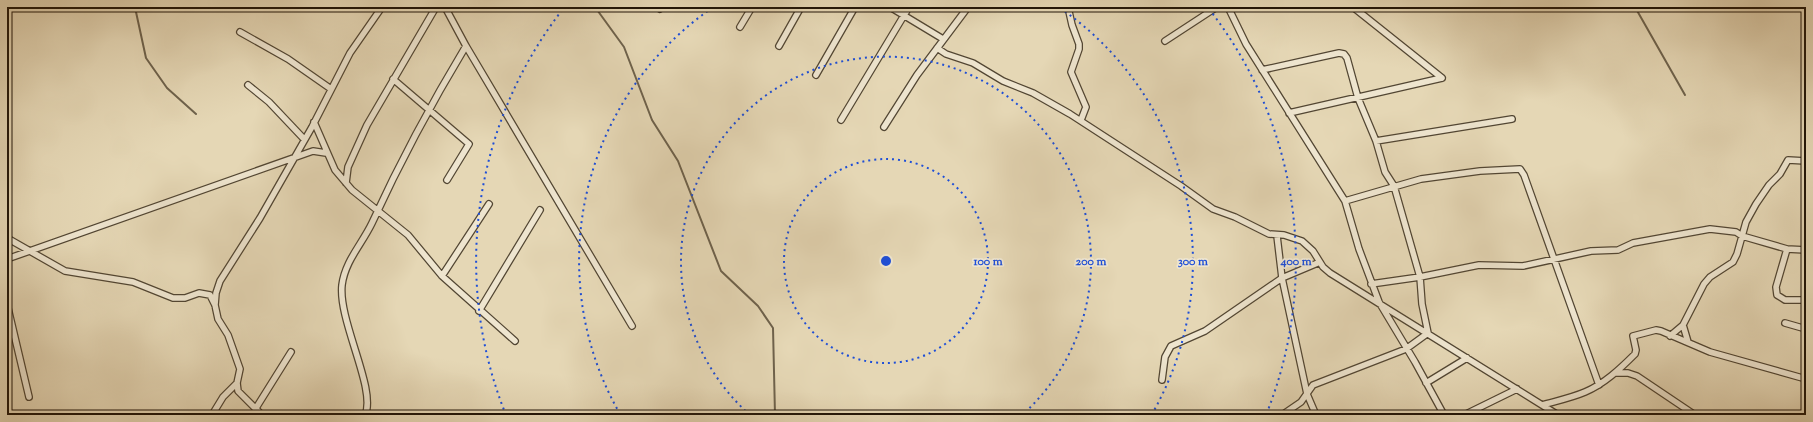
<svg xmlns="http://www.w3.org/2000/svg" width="1813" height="422" font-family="'Sorts Mill Goudy',serif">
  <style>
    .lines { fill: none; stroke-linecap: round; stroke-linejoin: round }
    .stream { stroke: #6e624c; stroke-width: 2 }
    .street-casing { stroke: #524633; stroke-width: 8 }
    .street { stroke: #eee5cf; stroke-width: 5.5 }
    .ring { fill: none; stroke: #1d4ed8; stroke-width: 2; stroke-dasharray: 2 4 }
    .centre { fill: #1d4ed8; stroke: #eee5cf; stroke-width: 2 }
    .ring-label { font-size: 12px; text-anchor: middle; font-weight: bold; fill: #1d4ed8; stroke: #eee5cf; stroke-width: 3.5; stroke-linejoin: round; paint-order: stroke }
  </style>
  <rect width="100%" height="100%" fill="#e5d7b5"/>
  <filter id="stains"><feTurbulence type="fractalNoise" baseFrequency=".005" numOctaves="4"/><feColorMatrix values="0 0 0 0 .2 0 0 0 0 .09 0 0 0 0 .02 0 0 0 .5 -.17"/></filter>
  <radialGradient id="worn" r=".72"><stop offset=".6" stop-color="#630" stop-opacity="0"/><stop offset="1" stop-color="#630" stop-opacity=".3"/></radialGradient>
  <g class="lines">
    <path class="stream" d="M139,7l-3,5 10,46 21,30 29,26
      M595,7l29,40 28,73 26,41 43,110 37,35 15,22 2,87
      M1635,7l50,88
      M7,413l5,2"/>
    <defs>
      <path id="street" d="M445,7l21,39 166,280
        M659,7l1,2
        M890,7l53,32
        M1068,7l4,18 7,19v5l-8,23 15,35 -5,13
        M1228,7l18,37 99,157 14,48 20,53 36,60 29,53
        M1353,7l89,71
        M740,27l12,-20
        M240,32l48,27 43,30
        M1165,41l52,-34
        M779,46l22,-39
        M937,48l9,6 27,9 30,18 30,12 37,21 111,72 32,23 22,8 34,17 15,1 18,6 11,10 10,16 7,6 228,142
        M1262,70l77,-17 5,1 3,4 11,40 18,43 9,31 9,14 26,91 2,27 6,29 -22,16 -93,36 -12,17 -19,13
        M816,75l39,-68
        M393,79l76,65 -22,36
        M248,85l21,17 35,37
        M1289,113l153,-35
        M841,120l68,-113
        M314,122l21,48 17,20 56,45 34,41 73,65
        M884,127l33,-52 51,-68
        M1376,141l136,-22
        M346,183l2,-16 19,-42 69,-118
        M1345,201l76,-22 59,-8 40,-2 4,6 75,210
        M1277,236l5,42 25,116 9,21
        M7,238l58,33 68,11 40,16h12l14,-5 11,2 5,10 3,14 10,16 12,34 -3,14 1,8 24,24
        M1787,249l-11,38 1,8 8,5h21
        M7,259l306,-108 13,2
        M442,276l47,-72
        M1371,284l49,-7 59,-12 44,1 68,-15 27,-1 15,-7 77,-14 26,3 6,4 45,13 19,1
        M7,304l22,93
        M215,305l1,-12 4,-12 40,-63 52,-91 38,-74 32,-46
        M479,311l61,-101
        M1785,323l21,6
        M1683,325l5,17
        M1670,336l13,-11 21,-41 6,-7 23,-15 4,-8 9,-32 10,-18 13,-19 11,-11 8,-14 18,1
        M1616,373h12l9,3 58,39
        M1162,380l3,-23 6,-11 34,-15 77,-53 38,-16
        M1426,383l41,-25
        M1542,405c14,-4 29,-7 43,-13 19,-8 35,-23 50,-38l1,-4 -3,-14 23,-6 5,1 49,21 96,27
        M256,408l35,-56
        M212,415l11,-18 14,-14
        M365,415c12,-25 -27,-94 -23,-130 3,-24 20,-41 30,-62 28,-61 59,-119 94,-177
        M1464,415l53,-26"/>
    </defs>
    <use href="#street" class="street-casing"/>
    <use href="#street" class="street"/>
  </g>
  <g class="ring">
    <circle cx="886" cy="261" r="102"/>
    <path d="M750 415A205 205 0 1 1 1022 415"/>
    <path d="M620 414A307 307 0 0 1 712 8M1060 8A307 307 0 0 1 1152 414"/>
    <path d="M506 415A410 410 0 0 1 563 9M1209 9A410 410 0 0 1 1266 415"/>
  </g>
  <circle cx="886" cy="261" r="6" class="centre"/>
  <g class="ring-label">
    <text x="988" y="265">100 m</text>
    <text x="1091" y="265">200 m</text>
    <text x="1193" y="265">300 m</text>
    <text x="1296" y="265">400 m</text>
  </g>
  <rect width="1813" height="422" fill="none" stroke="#e5d7b5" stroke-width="24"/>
  <rect x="8" y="8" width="1797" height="406" fill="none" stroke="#211508" stroke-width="2"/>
  <rect x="12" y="12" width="1789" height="398" fill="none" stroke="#211508"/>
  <rect width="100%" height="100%" filter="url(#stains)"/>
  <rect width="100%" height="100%" fill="url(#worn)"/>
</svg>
